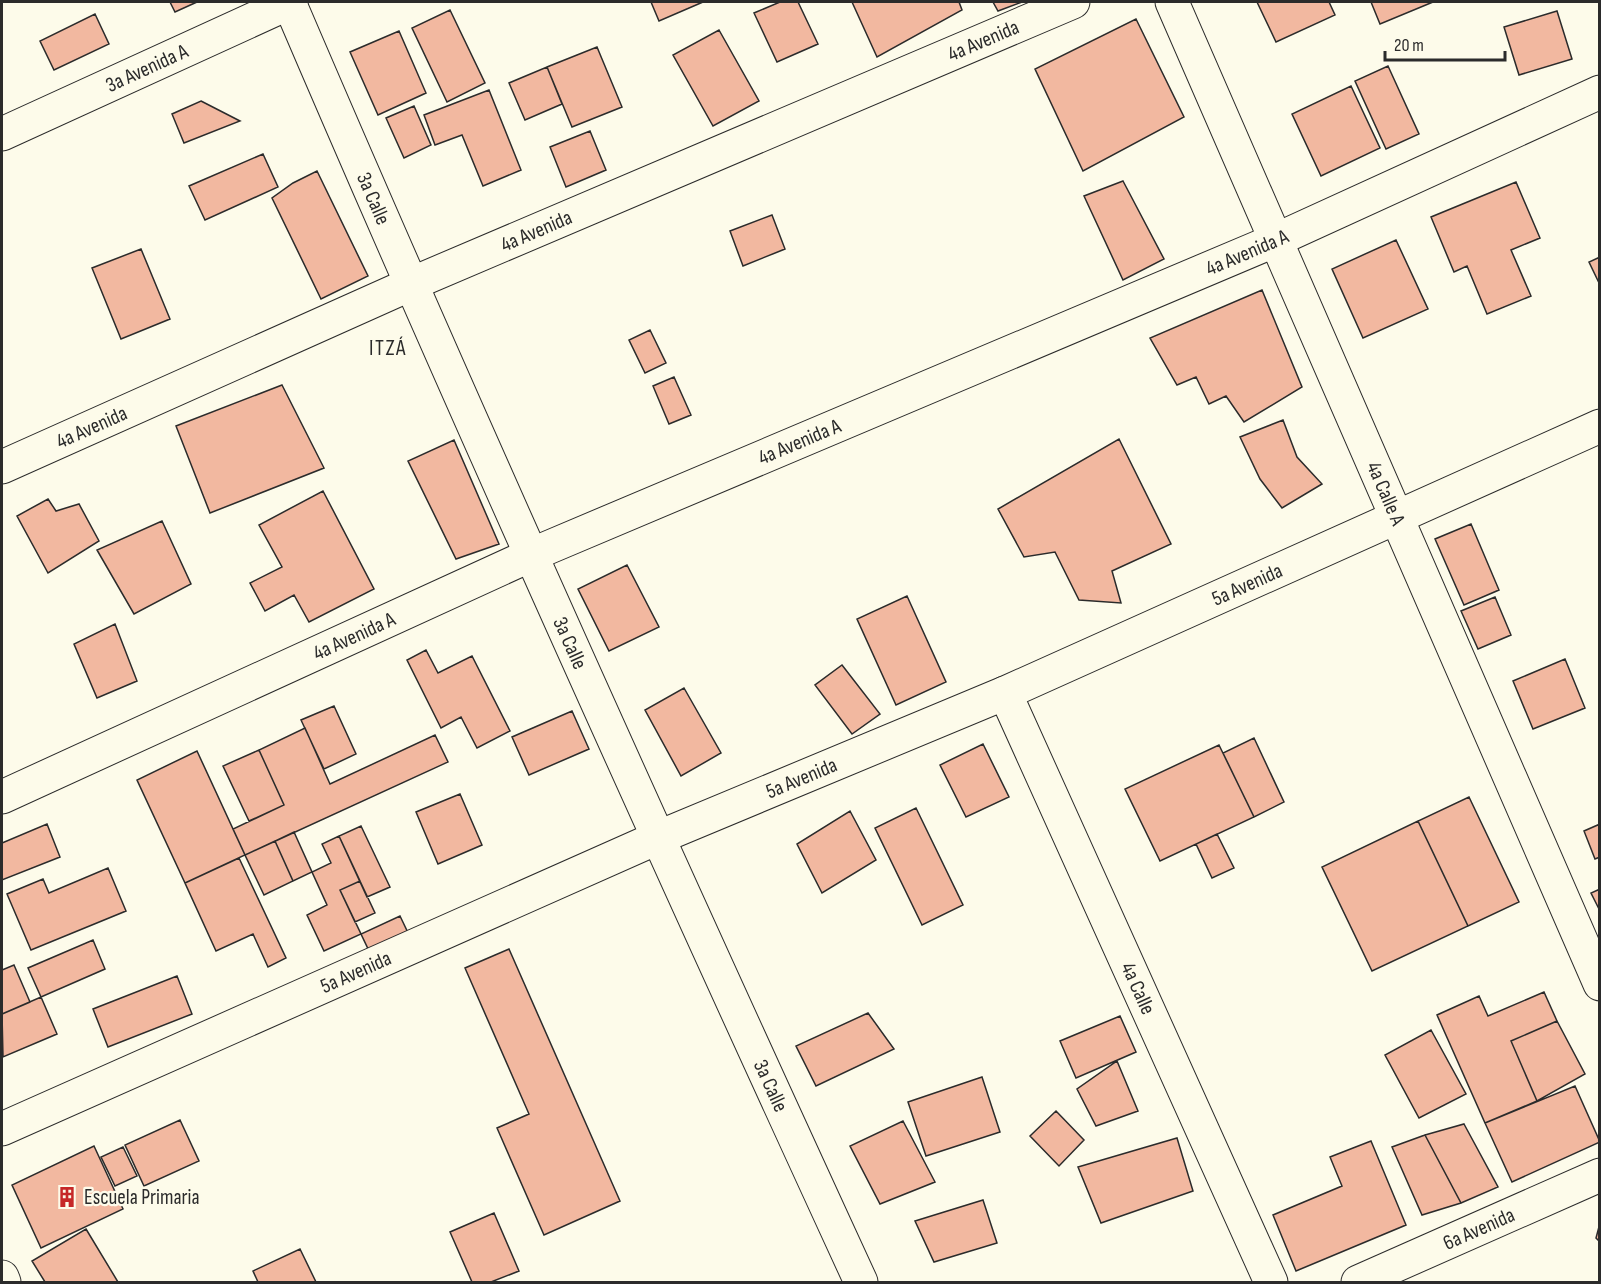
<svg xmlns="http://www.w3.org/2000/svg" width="1601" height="1284" font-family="'Sofia Sans Condensed',sans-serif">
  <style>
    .building { fill: #f2b8a0; stroke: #2b2b2b; stroke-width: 1.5 }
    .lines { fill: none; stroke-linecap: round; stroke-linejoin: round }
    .minor-casing { stroke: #2b2b2b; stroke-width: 35 }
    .minor { stroke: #fdfbea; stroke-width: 33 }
    .labels { text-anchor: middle; stroke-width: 4.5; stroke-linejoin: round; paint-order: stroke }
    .street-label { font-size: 21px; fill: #2b2b2b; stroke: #fdfbea }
    .poi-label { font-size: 21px; fill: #2b2b2b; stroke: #fdfbea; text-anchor: start }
    .neighbourhood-label { font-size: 22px; letter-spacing: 1.5px; fill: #2b2b2b; stroke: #fdfbea }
  </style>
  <rect width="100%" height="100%" fill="#fdfbea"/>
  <path class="building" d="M170,2h27l-22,10z
    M651,2h52l-44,19z
    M780,2h18l20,42 -41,18 -23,-49z
    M852,2h107l3,8 -85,47z
    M993,2h29l-24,9z
    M1257,2h72l6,13 -59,27z
    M1371,2h62l-53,22z
    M450,10l35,73 -38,19 -35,-74z
    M1557,11l15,48 -53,16 -15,-48z
    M95,14l14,30 -55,26 -14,-29z
    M1136,19l48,98 -101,54 -48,-102z
    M719,30l40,71 -46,25 -40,-71z
    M399,31l27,62 -48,22 -28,-63z
    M597,47l25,60 -50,20 -25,-60z
    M1388,66l31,68 -33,15 -31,-68z
    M547,67l15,37 -37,16 -16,-37z
    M1351,86l29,62 -59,28 -29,-62z
    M489,90l32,80 -38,16 -21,-51 -27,10 -11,-30z
    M201,101l39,20 -56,22 -12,-29z
    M414,106l17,39 -27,13 -18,-40z
    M590,131l16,39 -40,17 -16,-40z
    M263,154l15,33 -73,33 -16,-34z
    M317,171l51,105 -47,23 -49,-101 21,-15z
    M1123,181l41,78 -41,21 -39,-84z
    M1516,182l24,56 -29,12 20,46 -44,18 -20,-48 -13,6 -23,-55z
    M772,215l13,34 -42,17 -13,-35z
    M1396,240l32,69 -65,29 -31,-69z
    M141,249l29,70 -49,20 -29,-71z
    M1600,257v28l-11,-23z
    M1262,290l40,97 -58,35 -18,-26 -17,8 -13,-27 -19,8 -27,-47z
    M650,330l16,33 -21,10 -16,-33z
    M674,377l17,38 -22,9 -16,-38z
    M282,385l42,83 -114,45 -34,-87z
    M1283,420l14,37 25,27 -40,24 -22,-29 -20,-42z
    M1119,439l52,105 -59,27 9,32 -42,-3 -24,-48 -31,5 -26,-48z
    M454,440l45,104 -43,15 -48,-98z
    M323,491l51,98 -65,33 -15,-27 -29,16 -15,-28 32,-16 -23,-42z
    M48,499l8,12 23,-7 20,37 -51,32 -31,-57z
    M162,521l29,63 -57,30 -37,-64z
    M1471,524l28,66 -35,15 -29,-66z
    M627,565l32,62 -50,24 -31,-62z
    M907,596l39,86 -50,23 -39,-86z
    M1495,597l16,38 -33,14 -17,-38z
    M115,624l22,57 -40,17 -23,-54z
    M426,650l12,23 34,-17 38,75 -33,17 -16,-31 -20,11 -34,-68z
    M1565,659l20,49 -52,21 -20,-48z
    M842,665l38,49 -28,20 -37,-49z
    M684,688l37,65 -40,23 -36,-66z
    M334,706l22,48 -32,15 -23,-49z
    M572,711l17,38 -60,26 -17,-38z
    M305,728l25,56 105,-49 13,27 -203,93 -12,-26 51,-24 -25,-55z
    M1254,738l30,64 -30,15 -31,-64z
    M983,744l26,53 -43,20 -26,-52z
    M1219,745l35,72 -94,44 -35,-72z
    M259,750l25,55 -35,16 -26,-55z
    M197,751l48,104 -60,28 -48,-103z
    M460,794l22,51 -44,19 -22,-52z
    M1469,797l50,105 -51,24 -50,-105z
    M916,808l47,97 -41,20 -47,-97z
    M850,811l26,49 -54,33 -25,-49z
    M1418,821l50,105 -96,45 -50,-104z
    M47,824l13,33 -58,23v-37z
    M1600,824v33l-5,2 -11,-28z
    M361,826l29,61 -23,10 -28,-61z
    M294,832l18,40 -19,9 -18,-40z
    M1217,834l17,34 -22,10 -16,-34z
    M339,836l21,45 -20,9 21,44 -37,17 -17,-36 20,-10 -15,-33 19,-9 -9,-19z
    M275,841l18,40 -29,14 -19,-40z
    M239,858l47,100 -18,9 -15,-33 -37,17 -31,-68z
    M108,868l18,43 -95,39 -24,-56 36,-15 6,14z
    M360,881l15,32 -20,9 -15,-32z
    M1600,889v22l-9,-18z
    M400,916l10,21 -39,18 -10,-21z
    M93,940l12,29 -64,28 -13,-29z
    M509,949l111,252 -76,34 -47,-107 32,-14 -64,-146z
    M14,965l16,37 -28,12v-44z
    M177,976l15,38 -84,33 -15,-38z
    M1544,992l13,29 -46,20 26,60 -52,22 -48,-108 42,-19 9,20z
    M41,997l16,37 -54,23 -1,-43z
    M868,1013l26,36 -78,37 -20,-40z
    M1120,1016l16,36 -60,26 -16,-37z
    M1557,1021l28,53 -48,27 -26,-60z
    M1431,1030l35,64 -47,24 -34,-63z
    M1117,1061l21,50 -42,15 -19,-37z
    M982,1077l18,55 -74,24 -18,-54z
    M1575,1086l25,56 -88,40 -27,-59z
    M1056,1111l28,29 -25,26 -29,-30z
    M180,1120l19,41 -55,25 -19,-41z
    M903,1121l32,61 -55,22 -30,-58z
    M1464,1124l34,63 -37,16 -36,-68z
    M1425,1135l36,68 -39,12 -30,-68z
    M1177,1138l16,53 -92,32 -23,-56z
    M1371,1141l35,84 -110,46 -23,-56 69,-29 -12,-29z
    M94,1146l29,63 -82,39 -29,-63z
    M123,1147l14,29 -22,10 -14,-29z
    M983,1200l14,43 -63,19 -19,-41z
    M494,1213l25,58 -28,11h-19l-22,-50z
    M1600,1223v19l-4,-4z
    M86,1229l32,53h-73l-13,-21z
    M300,1249l16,33h-58l-5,-11z"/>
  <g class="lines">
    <defs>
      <g id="minor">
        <path id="s1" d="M289,2c184,430 377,856 572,1280"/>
        <path id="s2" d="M1172,2l428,982"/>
        <path id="s3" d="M2,134l289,-132"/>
        <path id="s4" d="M2,467l409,-183 662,-282"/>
        <path id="s5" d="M1005,693l266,589"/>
        <path id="s6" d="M2,797l531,-243 743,-314 324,-148"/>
        <path id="s7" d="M2,1129l655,-291 348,-145 595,-267"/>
        <path d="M2,1277l2,5"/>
        <path id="s8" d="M1358,1282l242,-107"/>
      </g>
    </defs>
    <use href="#minor" class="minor-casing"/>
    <use href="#minor" class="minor"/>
  </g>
  <defs>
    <symbol id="building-bare" viewBox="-9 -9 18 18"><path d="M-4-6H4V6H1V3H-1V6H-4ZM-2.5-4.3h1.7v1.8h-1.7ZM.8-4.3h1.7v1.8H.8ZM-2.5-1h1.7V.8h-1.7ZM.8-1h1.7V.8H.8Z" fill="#c62828" stroke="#fdfbea" stroke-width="2.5" paint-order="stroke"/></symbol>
  </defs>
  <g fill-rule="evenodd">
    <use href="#building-bare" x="52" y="1182" width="30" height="30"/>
  </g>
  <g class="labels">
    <g class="street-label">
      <text dy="7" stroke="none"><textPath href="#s4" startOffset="1070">4a Avenida</textPath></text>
      <text dy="7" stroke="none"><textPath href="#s3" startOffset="159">3a Avenida A</textPath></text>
      <text dy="7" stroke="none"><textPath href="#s1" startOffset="214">3a Calle</textPath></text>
      <text dy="7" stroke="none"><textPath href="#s4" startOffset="584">4a Avenida</textPath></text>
      <text dy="7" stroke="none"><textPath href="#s6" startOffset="1359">4a Avenida A</textPath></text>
      <text dy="7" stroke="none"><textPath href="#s4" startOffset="98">4a Avenida</textPath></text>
      <text dy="7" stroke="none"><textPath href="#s6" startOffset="873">4a Avenida A</textPath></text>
      <text dy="7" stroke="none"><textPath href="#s2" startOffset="536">4a Calle A</textPath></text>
      <text dy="7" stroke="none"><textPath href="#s7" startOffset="1359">5a Avenida</textPath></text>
      <text dy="7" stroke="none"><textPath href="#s6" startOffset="387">4a Avenida A</textPath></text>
      <text dy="7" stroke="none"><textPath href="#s1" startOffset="700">3a Calle</textPath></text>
      <text dy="7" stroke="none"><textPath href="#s7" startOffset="873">5a Avenida</textPath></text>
      <text dy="7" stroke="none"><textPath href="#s7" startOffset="387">5a Avenida</textPath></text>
      <text dy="7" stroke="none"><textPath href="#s5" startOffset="324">4a Calle</textPath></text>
      <text dy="7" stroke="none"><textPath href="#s1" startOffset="1186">3a Calle</textPath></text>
      <text dy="7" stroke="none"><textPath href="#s8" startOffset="132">6a Avenida</textPath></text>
    </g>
    <g class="poi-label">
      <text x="84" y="1204">Escuela Primaria</text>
    </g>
    <g class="neighbourhood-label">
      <text x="388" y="355">ITZÁ</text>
    </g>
  </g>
  <rect width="1601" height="1284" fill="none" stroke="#2b2b2b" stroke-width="6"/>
  <path d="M1385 51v9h120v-9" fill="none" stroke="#2b2b2b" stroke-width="3"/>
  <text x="1394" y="51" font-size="18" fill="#2b2b2b" stroke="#fdfbea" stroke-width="4.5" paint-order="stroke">20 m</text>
</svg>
